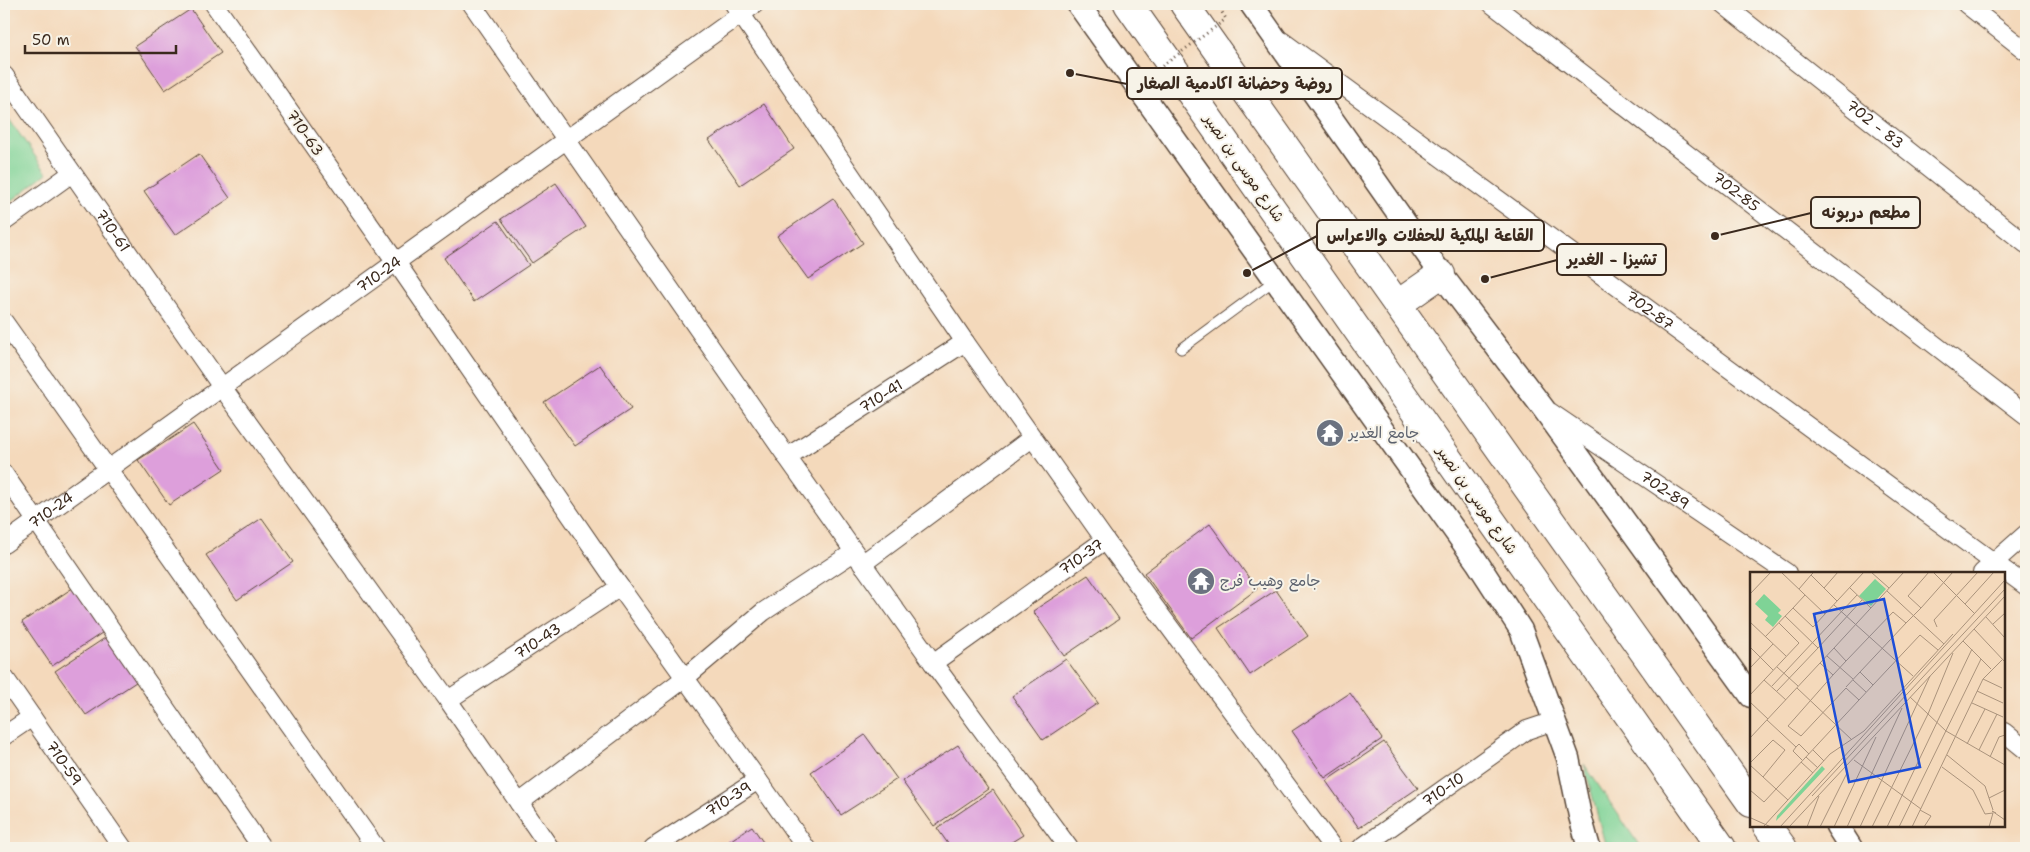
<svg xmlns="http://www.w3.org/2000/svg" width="2030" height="852" font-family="'Shantell Sans','Playpen Sans Arabic',sans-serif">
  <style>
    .green { fill: #7fd396; stroke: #5d7e5a }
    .building { fill: #dd9fdb }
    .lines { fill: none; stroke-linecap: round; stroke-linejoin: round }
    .service-casing { stroke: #574436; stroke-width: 11 }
    .minor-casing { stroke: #574436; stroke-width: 20 }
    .tertiary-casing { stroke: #574436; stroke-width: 25 }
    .primary-casing { stroke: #574436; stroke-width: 30 }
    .path { stroke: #574436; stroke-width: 3; stroke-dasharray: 1 4; stroke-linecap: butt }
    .service { stroke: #fff; stroke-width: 9 }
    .minor { stroke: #fff; stroke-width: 18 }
    .tertiary { stroke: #fff; stroke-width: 22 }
    .primary { stroke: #fff; stroke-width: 28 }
    .path-bridge { stroke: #574436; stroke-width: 3; stroke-dasharray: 1 4; stroke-linecap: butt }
    .labels { text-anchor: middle; stroke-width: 4; stroke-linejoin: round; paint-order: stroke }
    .street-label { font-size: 15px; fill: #3b2a1e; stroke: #f7f3e8 }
    .worship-label { font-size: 15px; fill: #5b616d; stroke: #f7f3e8; text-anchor: start }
    .inset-road { fill: none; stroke: #aa937c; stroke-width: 1 }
    .view { fill: #1d4ed8; fill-opacity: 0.15; stroke: #1d4ed8; stroke-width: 2.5 }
    .inset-edge { fill: none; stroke: #3b2a1e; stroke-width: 2.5 }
    .leader { fill: none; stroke: #3b2a1e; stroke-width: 2 }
    .callout-dot { fill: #3b2a1e; stroke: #f7f3e8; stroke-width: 2 }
    .callout { fill: #f7f3e8; stroke: #3b2a1e; stroke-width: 2 }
    .callout-label { font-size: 16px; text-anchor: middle; font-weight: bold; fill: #3b2a1e }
  </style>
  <rect width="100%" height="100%" fill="#f7f3e8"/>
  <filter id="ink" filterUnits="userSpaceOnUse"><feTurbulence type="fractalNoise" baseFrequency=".02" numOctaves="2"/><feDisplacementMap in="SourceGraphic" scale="10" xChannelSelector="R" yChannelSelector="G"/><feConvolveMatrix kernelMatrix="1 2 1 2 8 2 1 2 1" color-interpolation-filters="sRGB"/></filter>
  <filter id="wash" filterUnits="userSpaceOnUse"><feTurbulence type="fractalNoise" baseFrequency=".0096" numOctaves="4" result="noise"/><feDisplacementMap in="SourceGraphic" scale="20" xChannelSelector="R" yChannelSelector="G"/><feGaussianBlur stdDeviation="1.12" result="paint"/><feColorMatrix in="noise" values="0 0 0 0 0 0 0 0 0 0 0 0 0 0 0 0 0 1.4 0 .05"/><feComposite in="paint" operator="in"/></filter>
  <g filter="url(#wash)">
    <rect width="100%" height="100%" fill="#f4d9bb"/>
    <path class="green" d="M4,112l43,61 -43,34z
      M1584,764l57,84h-35z"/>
    <g id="blocks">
      <path class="building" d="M191,9l30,44 -56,37 -30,-44z
        M764,104l30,45 -54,36 -31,-45z
        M199,154l31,44 -55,37 -31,-44z
        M556,183l30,44 -54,36 -31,-44z
        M833,198l30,45 -55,36 -31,-43z
        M498,221l31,44 -55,37 -30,-44z
        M600,365l31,44 -56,37 -31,-44z
        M193,424l31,45 -55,36 -31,-45z
        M262,518l31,44 -56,38 -31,-45z
        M1210,524l47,65 -66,49 -47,-65z
        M1088,575l31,44 -55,37 -31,-45z
        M77,585l31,44 -56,37 -30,-44z
        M1276,590l32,46 -58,39 -32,-47z
        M111,634l31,44 -56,37 -31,-44z
        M1066,659l32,44 -55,37 -31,-44z
        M1350,693l32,46 -57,39 -33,-47z
        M865,735l32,44 -56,36 -30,-43z
        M1384,742l34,46 -59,40 -33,-47z
        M958,745l30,44 -54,37 -32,-45z
        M993,790l30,45 -21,13h-51l-14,-20z
        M752,826l15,22h-48z"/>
    </g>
  </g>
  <g filter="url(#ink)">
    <use href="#blocks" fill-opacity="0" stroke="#574436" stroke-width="1"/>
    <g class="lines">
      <defs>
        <path id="service" d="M1181,349l94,-69"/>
        <g id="minor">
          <path id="s1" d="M472,4l315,453 178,-115 -231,-338"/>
          <path id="s2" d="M1492,4l534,411"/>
          <path id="s3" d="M1723,4l303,240"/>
          <path d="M1966,4l60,47"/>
          <path id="s4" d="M1282,41l744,545"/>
          <path id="s5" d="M4,75l218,312 226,313 172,-113 -224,-325 -182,-258"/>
          <path d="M4,222l68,-49"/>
          <path d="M4,322l372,526"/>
          <path d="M965,342l140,198"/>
          <path id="s6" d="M1550,412l237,161"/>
          <path d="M787,457l146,206"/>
          <path d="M4,474l258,374"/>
          <path id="s7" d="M4,544l751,-540"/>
          <path d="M862,564l170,-126"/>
          <path d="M1982,573l44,-39"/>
          <path d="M620,587l138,193"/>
          <path id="s8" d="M4,677l119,171"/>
          <path d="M448,700l102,148"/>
          <path d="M2004,732l22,18"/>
          <path d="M4,736l28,-19"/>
          <path d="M519,803l166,-125 78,-66 91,-60"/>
          <path id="s9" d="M653,848l105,-68 48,68"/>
          <path id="s10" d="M1069,848l-136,-185 172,-123 228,308"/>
          <path id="s11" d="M1361,848l166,-118 27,-9"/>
        </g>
        <path id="tertiary" d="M1078,4l399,558 44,68 47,128 12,58 9,32
          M1251,4l190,270 102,134 208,288
          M1837,826l14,22"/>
        <path id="primary" d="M1128,4l594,844
          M1184,4l567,799
          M1398,304l43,-30
          M1767,826l16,22"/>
      </defs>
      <use href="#service" class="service-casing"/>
      <use href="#minor" class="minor-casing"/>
      <use href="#tertiary" class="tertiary-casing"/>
      <use href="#primary" class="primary-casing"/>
      <path class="path" d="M1217,4l9,15"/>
      <use href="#service" class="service"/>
      <use href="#minor" class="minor"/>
      <use href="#tertiary" class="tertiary"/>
      <use href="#primary" class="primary"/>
      <path class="path-bridge" d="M1150,75l76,-56"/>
    </g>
  </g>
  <defs>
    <symbol id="temple-disc" viewBox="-11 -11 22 22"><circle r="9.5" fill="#6b7280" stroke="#f7f3e8"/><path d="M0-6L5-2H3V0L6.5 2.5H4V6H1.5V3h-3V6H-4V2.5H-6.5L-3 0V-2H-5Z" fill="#fff"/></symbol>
  </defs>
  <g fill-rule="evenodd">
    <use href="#temple-disc" x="1314" y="417" width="32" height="32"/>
    <use href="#temple-disc" x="1185" y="565" width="32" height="32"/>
  </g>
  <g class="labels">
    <g class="street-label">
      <text dy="5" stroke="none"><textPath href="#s3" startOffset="194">702 - 83</textPath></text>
      <text transform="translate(305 133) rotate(55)" y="5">710-63</text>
      <text transform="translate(1244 168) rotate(55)" y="5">شارع موسى بن نصير</text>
      <text dy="5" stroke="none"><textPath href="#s2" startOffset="308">702-85</textPath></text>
      <text dy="5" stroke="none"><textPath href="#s5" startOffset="190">710-61</textPath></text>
      <text dy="5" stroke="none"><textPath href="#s7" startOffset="462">710-24</textPath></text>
      <text dy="5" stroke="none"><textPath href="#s4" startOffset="456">702-87</textPath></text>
      <text dy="5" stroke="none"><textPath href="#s1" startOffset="664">710-41</textPath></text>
      <text dy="5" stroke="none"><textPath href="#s6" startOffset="139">702-89</textPath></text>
      <text transform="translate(1477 500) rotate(55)" y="5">شارع موسى بن نصير</text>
      <text dy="5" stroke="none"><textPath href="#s7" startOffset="58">710-24</textPath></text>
      <text dy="5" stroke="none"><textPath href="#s10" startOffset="412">710-37</textPath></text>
      <text dy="5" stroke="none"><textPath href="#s5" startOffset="874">710-43</textPath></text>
      <text dy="5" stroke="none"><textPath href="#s8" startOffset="105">710-59</textPath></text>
      <text dy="5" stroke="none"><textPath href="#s11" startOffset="101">710-10</textPath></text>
      <text dy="5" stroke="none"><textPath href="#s9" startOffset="90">710-39</textPath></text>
    </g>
    <g class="worship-label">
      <text x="1349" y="438">جامع الغدير</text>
      <text x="1220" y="586">جامع وهيب فرج</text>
    </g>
  </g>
  <g transform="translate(1750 572)">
    <rect width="255" height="255" fill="#f4d9bb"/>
    <path d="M125,7l11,10 -15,17 -12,-10zM14,22l17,16 -3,3 4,3 -9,11 -8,-7 3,-4 -13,-12zM72,194l3,3 -49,52 1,-5z" fill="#7fd396"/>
    <path class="inset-road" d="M31,0l44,42M64,0l-3,3 26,26M121,0l18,16M154,0l-70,76 12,13 47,-49 13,11 -46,49 13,13 47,-50 18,15M179,0l-21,24 13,12 32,-36M183,0l41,41M74,16l14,-16M100,16l21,20M49,17l12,-14M137,19l57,53M0,22l21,-22M55,23l-12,13 20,19 51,-55M215,32l29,-32M84,33l79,71M236,45l19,21M0,50l36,34M156,51l15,-15M243,52l12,-11M187,55l-3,-7 44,-48M224,57l31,33M15,65l28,-29M213,69l28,28M0,75l23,23M68,76l44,-48M77,84l26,23M70,91l14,-15M27,95l21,19M0,96l23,-24M255,100v57M83,103l13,-14M233,107l19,9M14,108l22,20M103,108l13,12M22,114l85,-91M96,115l14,-15M47,116l55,52M27,119l41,-43 -33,-32M227,119l26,12M0,123l49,-52 -20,-20M160,125l36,34 59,34M109,128l14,-15M0,130l18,17M222,131l31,14M17,148l29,27 3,-3 10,10M0,166l70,-75 13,12 -45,51 13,10 45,-48 13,12 -95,102 -14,-12M217,172l18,-35M46,175l-3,4 9,9M63,178l11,11M229,178l18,-36M197,183l38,31 8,24M56,185l12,11M240,185l9,-20 6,-2M104,188l67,49M51,190l12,11M0,191l23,-23 12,10 -22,27M0,193l38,35M192,195l31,23 12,24 8,-1 -4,14M62,224l193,-207M239,226l16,-8M170,238l11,6 -7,11M246,241l-4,-2 13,9M1,246l20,9M14,254l66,-72 34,-23 89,-97M30,255l225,-247M39,255l216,-231M57,255l12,-31M70,255l27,-54 -1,-6M84,255l42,-90M97,255l55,-119M110,255l70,-151M122,255l56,-113 25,-61M137,255l85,-178M149,255l82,-168M162,255l71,-148 19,-19"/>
    <path class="view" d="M134,27l36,168 -71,15 -35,-168z"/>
    <rect width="255" height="255" class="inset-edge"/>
  </g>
  <path class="leader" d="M1070 73L1127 84M1715 236L1811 213M1247 273L1317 236M1485 279L1557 260"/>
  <g class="callout-dot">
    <circle cx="1070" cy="73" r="5"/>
    <circle cx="1715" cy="236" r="5"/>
    <circle cx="1247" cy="273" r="5"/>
    <circle cx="1485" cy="279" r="5"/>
  </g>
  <g class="callout">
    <rect x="1127" y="68" width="215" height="31" rx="5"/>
    <rect x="1811" y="197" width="109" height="31" rx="5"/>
    <rect x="1317" y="220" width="227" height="31" rx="5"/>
    <rect x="1557" y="244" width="109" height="31" rx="5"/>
  </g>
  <g class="callout-label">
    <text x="1235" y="89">روضة وحضانة اكادمية الصغار</text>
    <text x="1866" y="218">مطعم دربونه</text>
    <text x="1430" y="241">القاعة الملكية للحفلات والاعراس</text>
    <text x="1612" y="265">تشيزا - الغدير</text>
  </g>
  <rect width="2030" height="852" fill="none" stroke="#f7f3e8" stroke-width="20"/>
  <path d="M25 45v8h151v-8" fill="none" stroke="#3b2a1e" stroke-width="2.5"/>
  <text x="32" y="45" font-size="15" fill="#3b2a1e" stroke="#f7f3e8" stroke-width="4" paint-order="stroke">50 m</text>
</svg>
